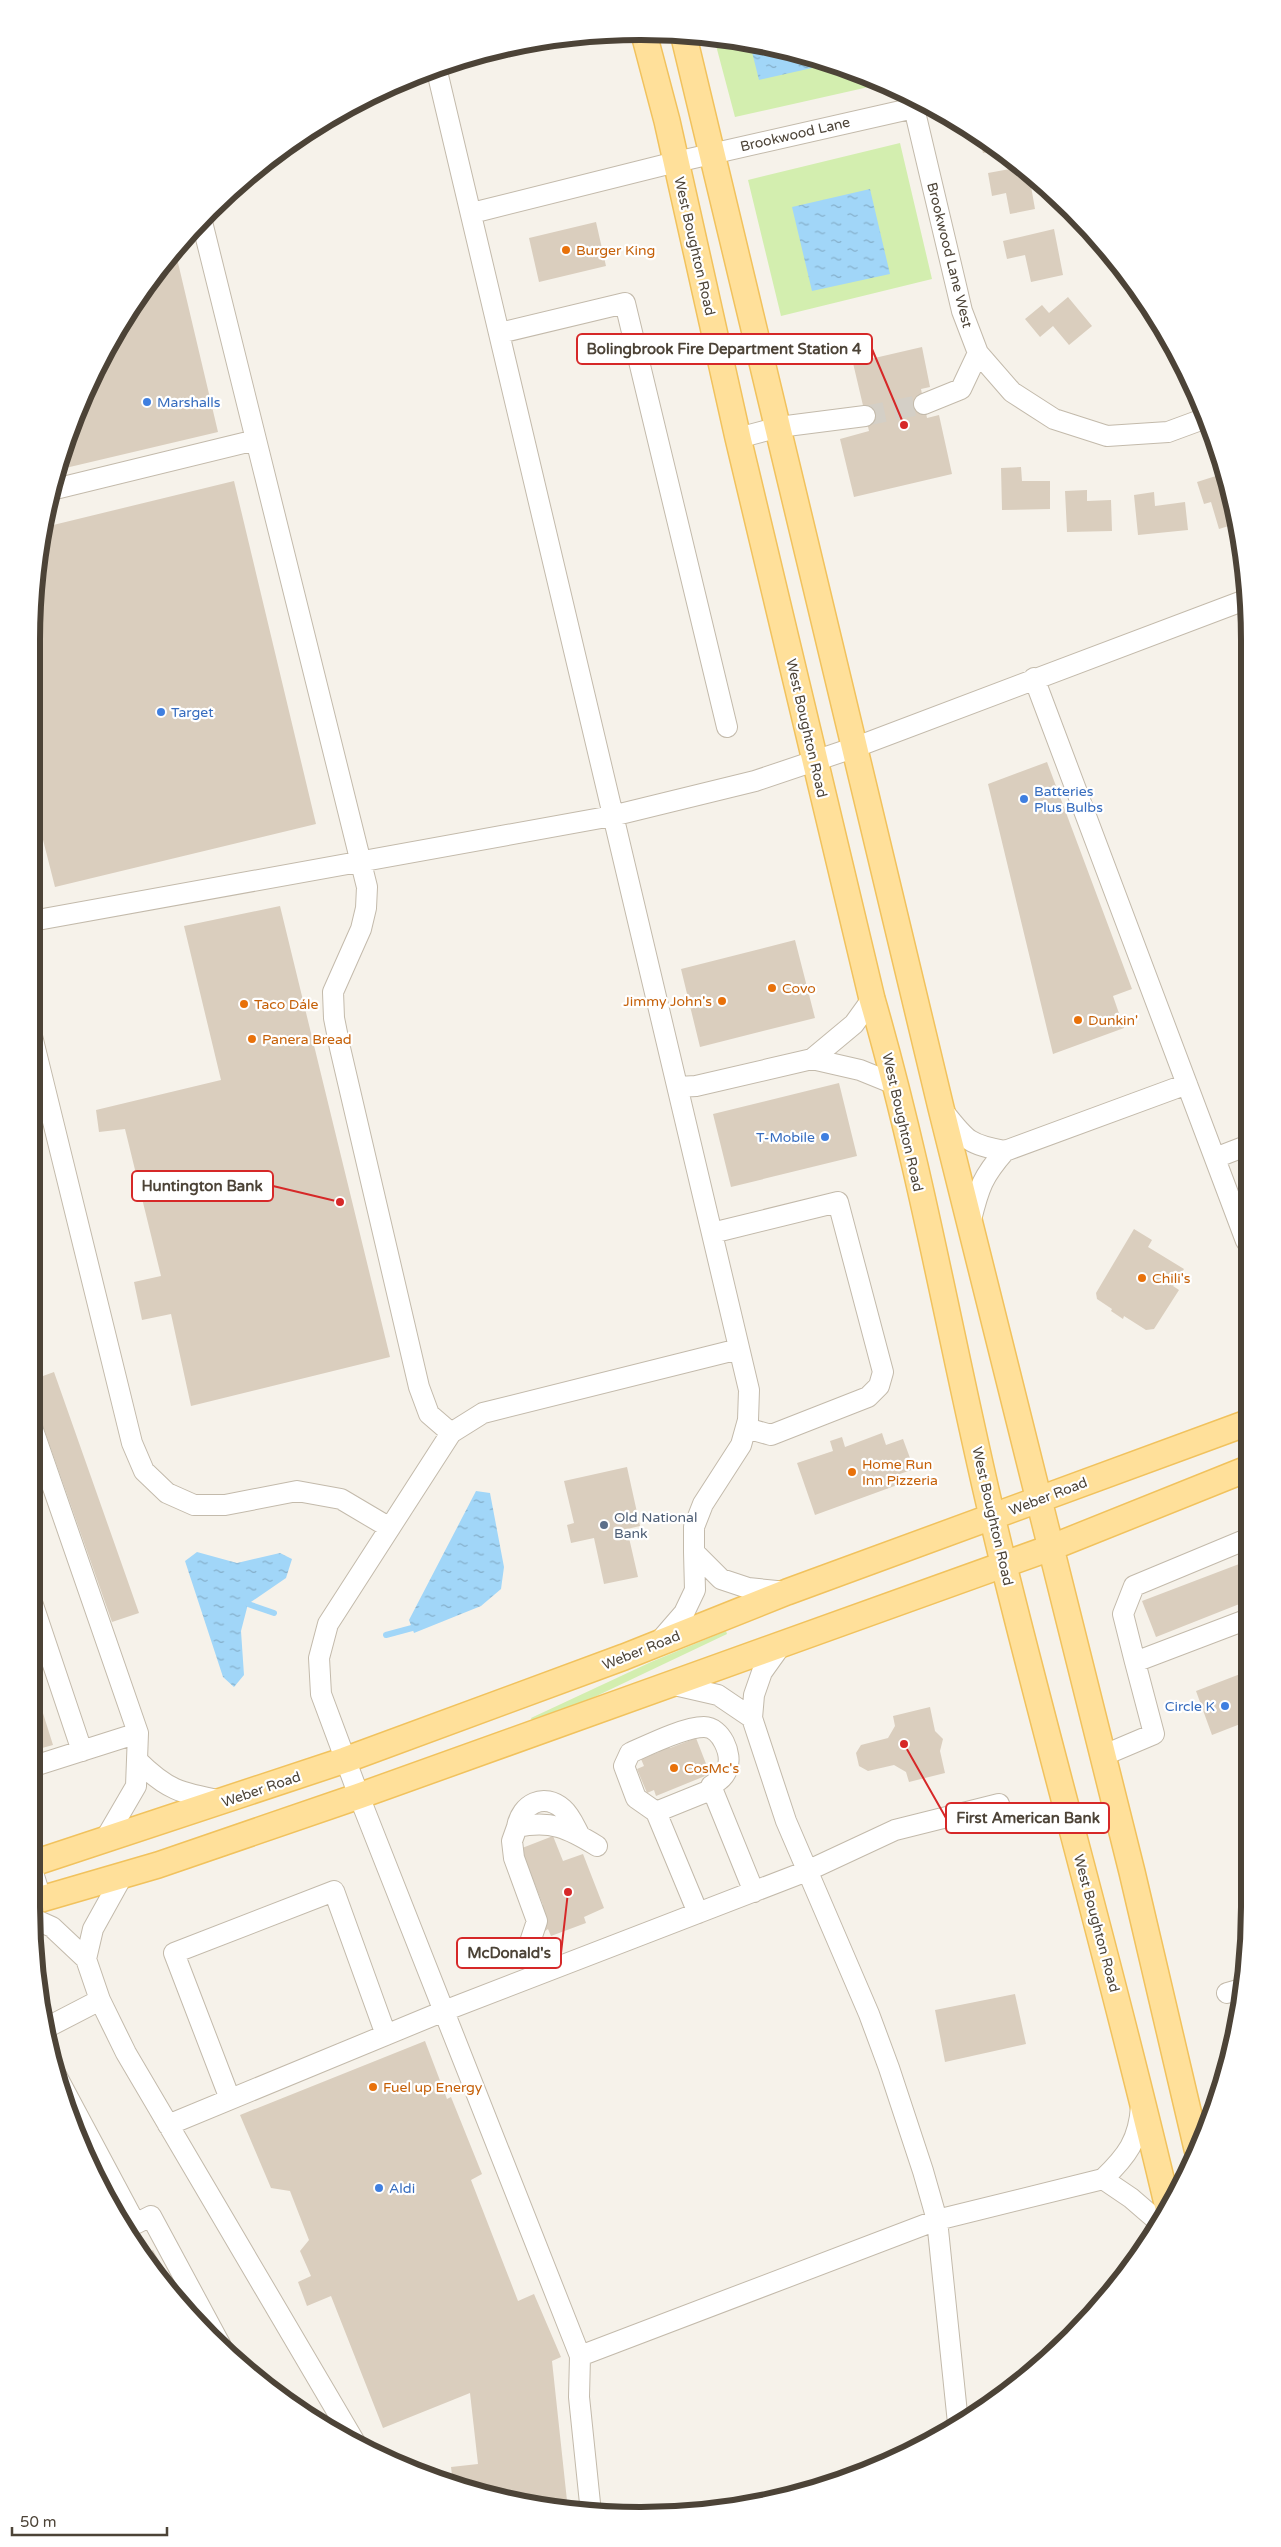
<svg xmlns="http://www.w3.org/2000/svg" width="1281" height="2547" font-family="'Varela Round',sans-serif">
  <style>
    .grass { fill: #d3eeaf }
    .water { fill: url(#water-ripples) }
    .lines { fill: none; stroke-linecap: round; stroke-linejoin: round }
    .stream { stroke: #a1d6f8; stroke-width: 6 }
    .building { fill: #dacebe }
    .minor-tunnel { stroke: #d4cfc6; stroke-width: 20; stroke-dasharray: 20 10; stroke-linecap: butt }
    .minor-casing { stroke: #c3baab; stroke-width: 22 }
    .major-casing { stroke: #f1c25d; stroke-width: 28 }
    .minor { stroke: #fff; stroke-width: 20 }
    .major { stroke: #ffe09a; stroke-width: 25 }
    .food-dot { fill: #e8710a; stroke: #fff; stroke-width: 2 }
    .shop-dot { fill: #3f7fe0; stroke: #fff; stroke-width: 2 }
    .service-dot { fill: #5c6f8a; stroke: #fff; stroke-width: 2 }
    .labels { text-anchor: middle; stroke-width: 4.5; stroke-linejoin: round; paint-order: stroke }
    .street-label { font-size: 14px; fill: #4c4337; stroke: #fff }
    .food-label { font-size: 14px; fill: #c56008; stroke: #fff; text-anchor: start }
    .shop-label { font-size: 14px; fill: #366cbe; stroke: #fff; text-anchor: start }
    .service-label { font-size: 14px; fill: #4e5e75; stroke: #fff; text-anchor: start }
    .rim { fill: none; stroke: #4c4337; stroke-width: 6 }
    .leader { fill: none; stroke: #d62828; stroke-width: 2 }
    .callout-dot { fill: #d62828; stroke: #fff; stroke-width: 2 }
    .callout { fill: #fff; stroke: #d62828; stroke-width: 2 }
    .callout-label { font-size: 15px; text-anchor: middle; font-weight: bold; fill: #4c4337 }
  </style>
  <defs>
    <pattern id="water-ripples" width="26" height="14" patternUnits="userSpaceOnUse" patternTransform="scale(1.25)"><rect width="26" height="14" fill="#a1d6f8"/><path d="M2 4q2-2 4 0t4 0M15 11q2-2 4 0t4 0" fill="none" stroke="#85afca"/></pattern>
  </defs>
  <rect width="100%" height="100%" fill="#f6f2ea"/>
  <path class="grass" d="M714,38l84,14 84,32 -147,33z
    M900,143l32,136 -151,37 -33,-136z
    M726,1631l1,3 -141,67 -54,20 -1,-3 120,-56z"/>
  <path class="water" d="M750,44l48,8 32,12 -71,16z
    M870,189l20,85 -78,17 -20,-84z
    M476,1491l14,2 14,74 -3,22 -20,17 -67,27 -5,-13z
    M197,1552l40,11 43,-10 12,6 -6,19 -38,26 -7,27 3,44 -10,12 -11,-10 -38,-116z"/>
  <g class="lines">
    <path class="stream" d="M248,1604l26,9
      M386,1635l26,-7"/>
  </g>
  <path class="building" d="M979,137l12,8 8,5 -16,3z
    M1021,167l8,8 6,34 -25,5 -4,-21 -14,3 -4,-23z
    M596,222l10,44 -67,16 -10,-44z
    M1054,229l9,46 -32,7 -6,-27 -18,4 -4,-18z
    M175,250l43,182 -161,38 37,-99 63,-101z
    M1068,297l24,29 -23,19 -16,-19 -13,11 -15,-18 17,-14 7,8z
    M1160,333l15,24 -6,3z
    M922,347l8,40 -9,2 6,29 12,-3 13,59 -98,23 -14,-58 29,-8 -16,-68z
    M1021,467l1,14h28v28l-48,1 -1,-42z
    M1219,475l4,15 2,-1 10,35 -16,5 -8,-27 -7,2 -7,-22z
    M234,481l82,343 -261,63 -16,-63 -7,2 1,-225 12,-74z
    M1087,490v11l24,-1 1,31 -45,1 -2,-41z
    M1154,492l1,14 30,-4 3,28 -50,5 -4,-40z
    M1047,762l85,227 -19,7 11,32 -71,26 -65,-270z
    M280,906l110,451 -199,49 -20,-92 -29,6 -8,-38 27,-6 -36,-147 -26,3 -3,-22 125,-30 -37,-154z
    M795,940l20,78 -115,29 -19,-78z
    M839,1083l18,73 -126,31 -18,-73z
    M1134,1229l18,11 -4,7 36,22 -11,17 6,4 -25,39 -8,1 -22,-14 -1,3 -12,-8 1,-2 -15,-10 -1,-6z
    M33,1291l10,44 -11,3v-47z
    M54,1372l85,241 -27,9 -80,-227v-15z
    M882,1433l4,12 17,-6 11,30 -17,6 3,9 -85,31 -18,-52 36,-12 -3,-10 12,-4 3,10z
    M627,1467l13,59 -13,3 11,48 -34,7 -10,-46 -23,5 -4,-18 7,-2 -10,-42z
    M1247,1561v40l-91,36 -14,-36z
    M1248,1671v50l-36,14 -16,-44z
    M31,1675l22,70 -22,6z
    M930,1707l5,24 8,8 -3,12 5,22 -36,9 -3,-10 -12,-7 -26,6 -9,-5 -3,-13 5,-8 27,-7 7,-12 -2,-10z
    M696,1738l14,36 -54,22 -2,-6 -7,3 -10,-24 7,-3 -3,-7 18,-7 -1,-3 10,-4 2,3z
    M553,1836l10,25 20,-7 21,54 -20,9 2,6 -35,13 -3,-7 -3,2 -5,-14v-10l3,-2 -11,-28 -4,2 -11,-29z
    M1015,1994l11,50 -81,18 -10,-52z
    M425,2041l22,58 4,-2 31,77 -11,6 47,121 16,-7 27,63 -9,4 16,149 -47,-6 -68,-21 -2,-16 27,-3 -8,-71 -87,35 -52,-132 -24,10 -9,-24 13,-6 -11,-25 9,-11 -19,-49 -19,-3 -31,-73z
    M153,2250l29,53h-1l-24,-25 -14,-22z"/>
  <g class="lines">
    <path class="minor-tunnel" d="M865,416l59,-12"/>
    <defs>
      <path id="minor" d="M436,67l313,1323 -1,30 -7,25 -38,59 -9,23v25
        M911,95l51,216 16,42 34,39 42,27 53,17 61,-4 38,-14
        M472,213l204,-51 238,-54
        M202,222l165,665 -1,21 -5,21 -28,63 1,26 6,30 79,339 10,27 22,19
        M500,333l125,-30 102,424
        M924,404l37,-15 17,-36
        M738,438l41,-11 86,-11
        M51,490l205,-50
        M1034,678l212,563
        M32,921l580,-105 143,-35 101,-34 389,-147
        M872,999l-18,25 -42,35 48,11 37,15
        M32,1036l100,407 12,28 23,22 27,12h31l72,-14 44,8 49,29
        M678,1087l18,-1 116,-27
        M944,1112c22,28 25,33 61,39 -22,25 -26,36 -34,69
        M1005,1151l182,-67
        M1215,1158l31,-12
        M712,1233l126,-31 45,170 -4,14 -11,11 -97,38 -25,-7
        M32,1427l106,306 -1,27
        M32,1602l50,149
        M658,1643l26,-30 11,-23 -1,-38 27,27 27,9 39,4
        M782,1644l-20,28 -8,23 -2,23 34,103 83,193 20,54 34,103 14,49 21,203
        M1135,1662l-12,-48 11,-28 113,-47
        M670,1684l48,11 34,23
        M1102,1756l52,-22 -19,-72 113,-43
        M31,1767l107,-34
        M656,1812l57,-23
        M517,1827c4,-23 27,-35 46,-18 8,7 12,18 17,27
        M104,1841l32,-55 1,-26c31,31 44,33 86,41
        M31,1866l10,33
        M698,1913l-42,-101 -20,-14 -12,-32 6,-13c18,-8 54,-26 74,-26 17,0 29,27 23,42 -2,8 -9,12 -16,17l43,106
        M32,1918l20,9 34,32 7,-30 30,-54
        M531,1939l6,-18 -23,-63 -2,-17 5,-14c34,-7 51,1 80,19
        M86,1959l14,41 26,53 230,391
        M1227,1993l14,-4
        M44,2029l56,-29
        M56,2075l79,148
        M230,2099l-56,-146 160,-62 52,144
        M1141,2106c-2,34 -14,50 -38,73l28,19 29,25
        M168,2125l276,-114 363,-140 88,-41 104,-26
        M125,2229l26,-13 70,130
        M580,2356l357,-136 166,-41
        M591,2513l-12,-116 1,-41 -221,-560 -38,-102 -2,-36 9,-34 123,-191 32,-20 256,-64"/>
      <path id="major" d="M683,33l258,1075 191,764 65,277
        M644,34l23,87 71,317 134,561c54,186 85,379 132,567 53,214 114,427 164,642
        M31,1864l314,-104 279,-103 163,-65 460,-169
        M31,1902l127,-37 201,-69 691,-248 197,-79"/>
    </defs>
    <use href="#minor" class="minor-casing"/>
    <use href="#major" class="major-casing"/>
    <use href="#minor" class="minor"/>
    <use href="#major" class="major"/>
  </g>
  <g class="food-dot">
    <circle cx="566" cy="250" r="5"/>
    <circle cx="772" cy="988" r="5"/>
    <circle cx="722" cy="1001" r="5"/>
    <circle cx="244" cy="1004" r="5"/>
    <circle cx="1078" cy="1020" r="5"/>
    <circle cx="252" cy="1039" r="5"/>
    <circle cx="1142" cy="1278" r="5"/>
    <circle cx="852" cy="1472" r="5"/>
    <circle cx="674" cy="1768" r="5"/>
    <circle cx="373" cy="2087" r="5"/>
  </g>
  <g class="shop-dot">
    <circle cx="147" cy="402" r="5"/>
    <circle cx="161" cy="712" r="5"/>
    <circle cx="1024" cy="799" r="5"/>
    <circle cx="825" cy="1137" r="5"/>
    <circle cx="1225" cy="1706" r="5"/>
    <circle cx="379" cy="2188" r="5"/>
  </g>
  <circle class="service-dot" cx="604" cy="1525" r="5"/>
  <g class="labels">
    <g class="street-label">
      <text transform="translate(795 134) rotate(-13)" y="5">Brookwood Lane</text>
      <text transform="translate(695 246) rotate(77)" y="5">West Boughton Road</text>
      <text transform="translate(950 255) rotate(76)" y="5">Brookwood Lane West</text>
      <text transform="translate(807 728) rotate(77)" y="5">West Boughton Road</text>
      <text transform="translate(903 1122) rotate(77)" y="5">West Boughton Road</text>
      <text transform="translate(1048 1496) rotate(-21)" y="5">Weber Road</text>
      <text transform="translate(993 1516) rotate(77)" y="5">West Boughton Road</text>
      <text transform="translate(641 1650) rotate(-22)" y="5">Weber Road</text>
      <text transform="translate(261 1789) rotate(-19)" y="5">Weber Road</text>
      <text transform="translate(1097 1923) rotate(75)" y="5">West Boughton Road</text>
    </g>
    <g class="food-label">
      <text x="576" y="255">Burger King</text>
      <text x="782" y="993">Covo</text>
      <text x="712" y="1006" text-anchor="end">Jimmy John's</text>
      <text x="254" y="1009">Taco Dále</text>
      <text x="1088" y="1025">Dunkin'</text>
      <text x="262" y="1044">Panera Bread</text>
      <text x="1152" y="1283">Chili's</text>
      <text x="862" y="1469">Home Run<tspan x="862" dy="16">Inn Pizzeria</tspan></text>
      <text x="684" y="1773">CosMc's</text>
      <text x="383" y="2092">Fuel up Energy</text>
    </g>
    <g class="shop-label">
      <text x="157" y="407">Marshalls</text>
      <text x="171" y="717">Target</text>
      <text x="1034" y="796">Batteries<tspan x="1034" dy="16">Plus Bulbs</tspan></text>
      <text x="815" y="1142" text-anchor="end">T-Mobile</text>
      <text x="1215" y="1711" text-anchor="end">Circle K</text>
      <text x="389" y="2193">Aldi</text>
    </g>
    <g class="service-label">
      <text x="614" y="1522">Old National<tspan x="614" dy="16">Bank</tspan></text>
    </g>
  </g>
  <path d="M0 0H1281V2547H0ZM640 40H641A600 600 0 0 1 1241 640V1907A600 600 0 0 1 641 2507H640A600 600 0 0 1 40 1907V640A600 600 0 0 1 640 40Z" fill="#fff" fill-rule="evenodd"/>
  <path class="rim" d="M640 40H641A600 600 0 0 1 1241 640V1907A600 600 0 0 1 641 2507H640A600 600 0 0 1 40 1907V640A600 600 0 0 1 640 40Z"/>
  <path class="leader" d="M904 425L872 349M340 1202L273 1186M904 1744L946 1818M568 1892L561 1953"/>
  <g class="callout-dot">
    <circle cx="904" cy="425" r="5"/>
    <circle cx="340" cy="1202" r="5"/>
    <circle cx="904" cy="1744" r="5"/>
    <circle cx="568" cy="1892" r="5"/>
  </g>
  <g class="callout">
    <rect x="577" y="334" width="295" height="30" rx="5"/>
    <rect x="132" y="1171" width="141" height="30" rx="5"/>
    <rect x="946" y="1803" width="163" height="30" rx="5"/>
    <rect x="457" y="1938" width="104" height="30" rx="5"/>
  </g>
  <g class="callout-label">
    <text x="724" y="354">Bolingbrook Fire Department Station 4</text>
    <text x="202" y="1191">Huntington Bank</text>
    <text x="1028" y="1823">First American Bank</text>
    <text x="509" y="1958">McDonald's</text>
  </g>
  <path d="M12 2527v8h155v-8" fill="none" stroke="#4c4337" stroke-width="2.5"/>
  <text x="20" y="2527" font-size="15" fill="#4c4337" stroke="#ffffff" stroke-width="4" paint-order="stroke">50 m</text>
</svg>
